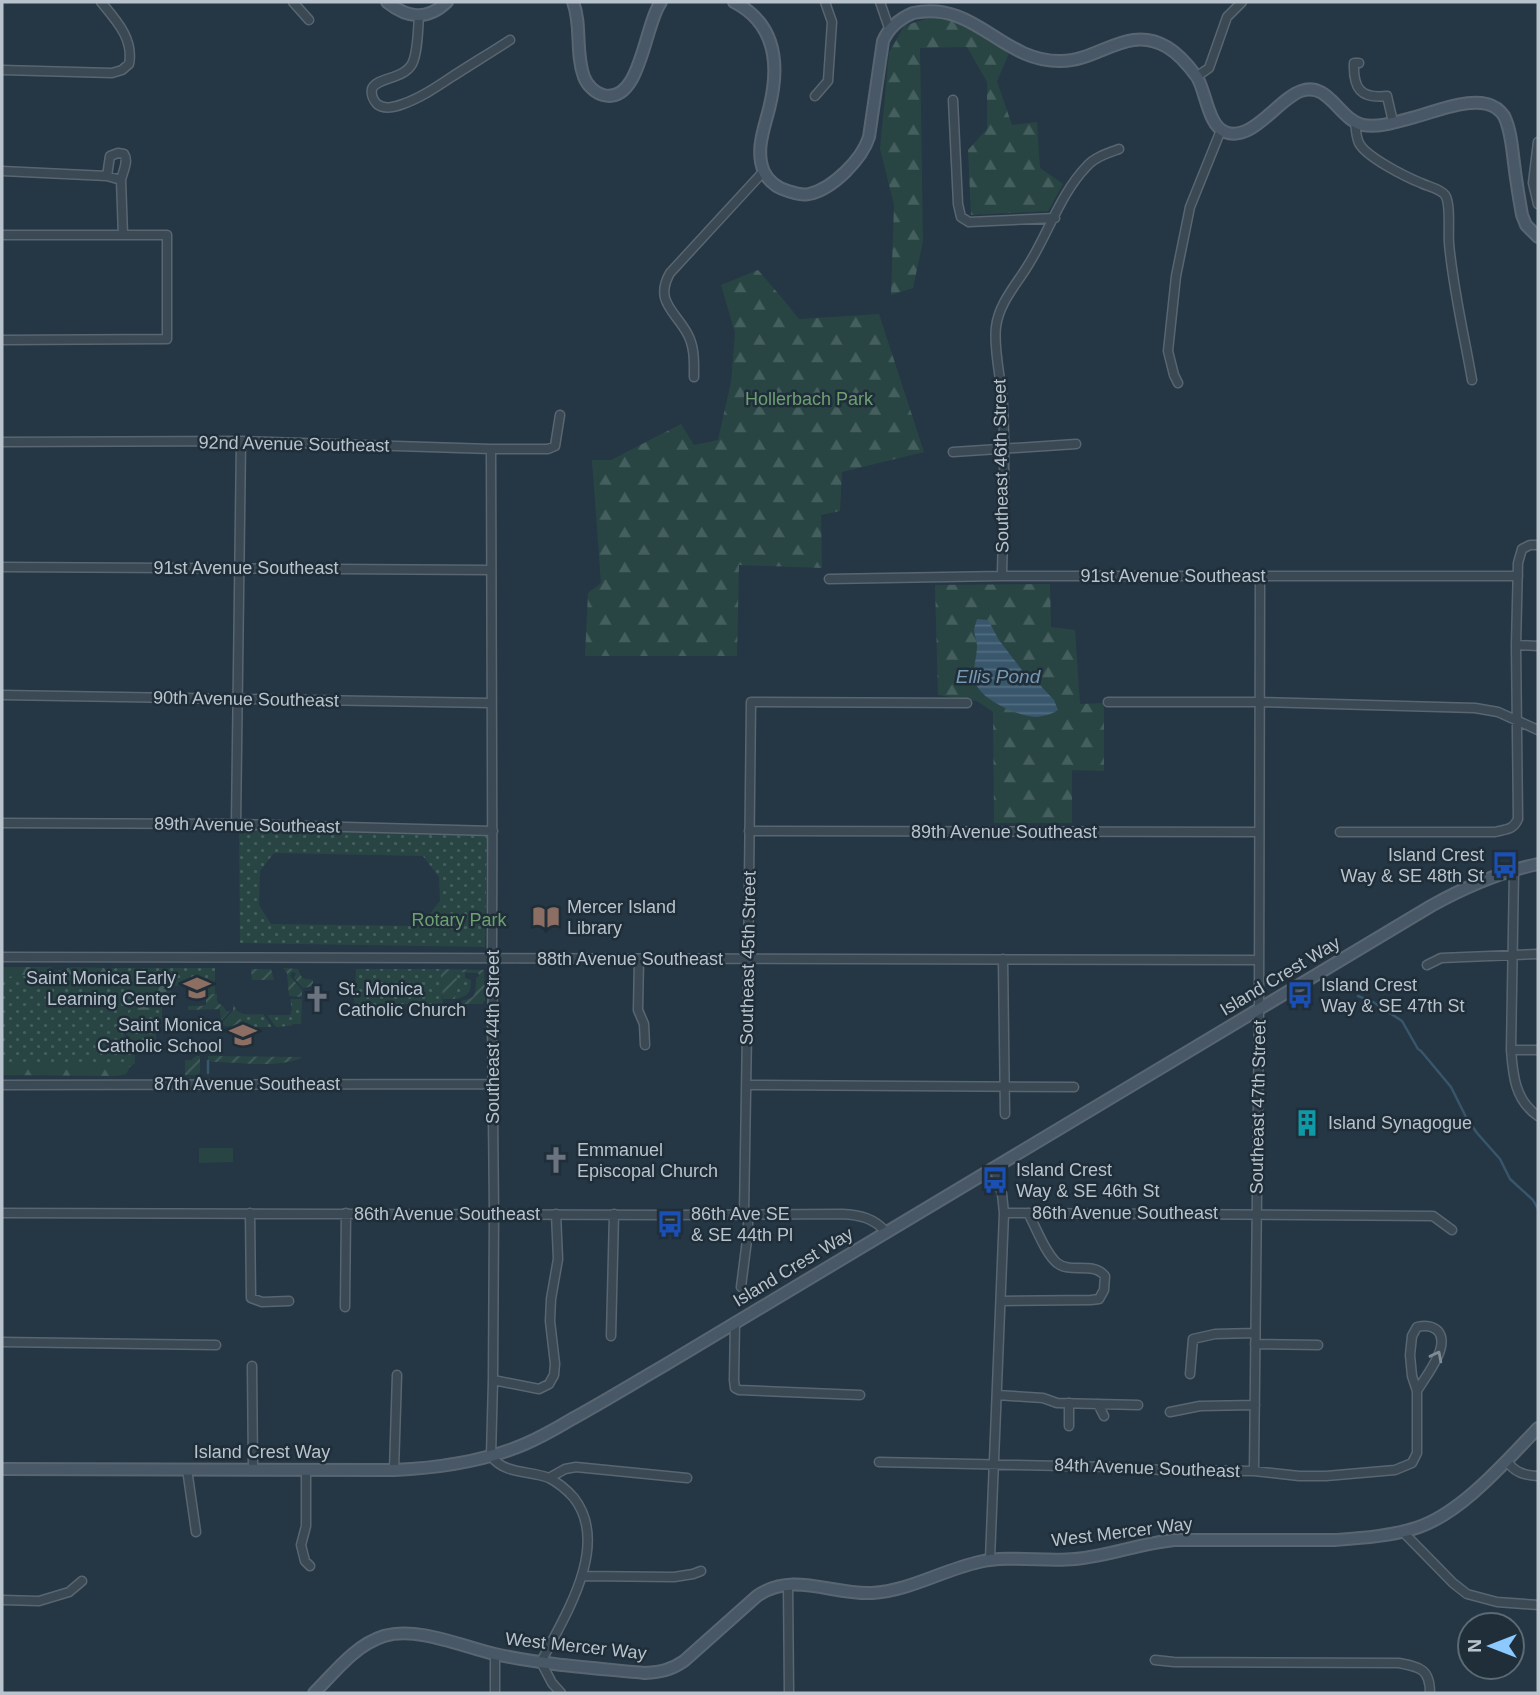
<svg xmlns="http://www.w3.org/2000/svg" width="1540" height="1695" font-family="Arial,sans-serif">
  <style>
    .grass { fill: url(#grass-dots); fill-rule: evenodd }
    .forest { fill: url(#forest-firs); fill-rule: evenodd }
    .garden { fill: url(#garden-furrows) }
    .pitch { fill: #284544 }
    .water { fill: url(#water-rules) }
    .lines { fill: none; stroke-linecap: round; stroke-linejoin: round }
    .stream { stroke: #38566c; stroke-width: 2.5 }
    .street-casing { stroke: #596671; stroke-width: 11 }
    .secondary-casing { stroke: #596671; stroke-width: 14 }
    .street { stroke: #3a4954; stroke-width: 8 }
    .secondary { stroke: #485867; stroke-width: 10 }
    .oneway { stroke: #7f8c97 }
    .labels { text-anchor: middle; stroke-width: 5; stroke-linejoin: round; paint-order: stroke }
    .park-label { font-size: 18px; fill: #6da071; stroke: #1f2e39 }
    .street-label { font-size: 18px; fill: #b8c3cd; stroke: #1f2e39 }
    .poi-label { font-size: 18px; fill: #b8c3cd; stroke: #1f2e39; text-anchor: start }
    .water-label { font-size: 19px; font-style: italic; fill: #7698b2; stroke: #1f2e39 }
  </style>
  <defs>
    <pattern id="grass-dots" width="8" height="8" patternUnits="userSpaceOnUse" patternTransform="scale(1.75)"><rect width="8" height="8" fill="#284544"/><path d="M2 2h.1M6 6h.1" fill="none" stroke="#455e5e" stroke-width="1.8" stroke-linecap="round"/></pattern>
    <pattern id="forest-firs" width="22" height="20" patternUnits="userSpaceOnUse" patternTransform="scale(1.75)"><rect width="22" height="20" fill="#284544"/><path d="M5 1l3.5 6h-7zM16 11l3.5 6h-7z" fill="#455e5e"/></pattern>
    <pattern id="garden-furrows" width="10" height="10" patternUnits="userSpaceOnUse" patternTransform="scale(1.75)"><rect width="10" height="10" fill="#284544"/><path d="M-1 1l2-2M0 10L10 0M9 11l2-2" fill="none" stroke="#455e5e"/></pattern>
    <pattern id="water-rules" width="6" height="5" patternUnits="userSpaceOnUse" patternTransform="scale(1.75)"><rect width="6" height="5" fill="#38566c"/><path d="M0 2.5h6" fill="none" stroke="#536d80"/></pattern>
  </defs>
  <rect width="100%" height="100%" fill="#253744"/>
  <path class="grass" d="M239,829l248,7 -2,111 -245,-4zM274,853l149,3 16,21 1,24 -20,25 -149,-2 -12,-19 1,-34z
    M120,968h95v26l-24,-2v-7l-20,1 -1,16 -8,1v18l-6,1v23h-20l-14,-16v3l13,15v16l-5,4 -7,-2 -121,6v-98z
    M356,969h84l3,35h-46l-1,13 -34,-1 -4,-2 -4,-7z
    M451,972l14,1v5l6,2c0,13 -3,16 -16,19l3,-19z
    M290,999h12l-1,25h-8l-2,2 -15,1 -9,-12h23l2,-6z
    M236,1009c5,8 18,5 27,5l9,13h-21l-5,-6 -9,-3z"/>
  <path class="forest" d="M934,16l37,6 39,29 -13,30 15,44 25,-3 3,46 23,16 -15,27 -77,4 -3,-65 19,-21v-47l-20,-35 -47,1 3,193 -10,47 -22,7 3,-90 -14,-56 9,-96 15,-27z
    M758,270l24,28 17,21 80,-5 45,138 -82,20 -2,39 -19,4 1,53 -83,-3 -2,91h-152l3,-63 13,-10 -9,-123h19l70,-36 13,21 24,-5 13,-58 4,-49 -14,-48z
    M1050,584l1,43 24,3 5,74 24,-1v68l-32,-1v53h-78l-1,-111 -16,-11 -39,-6 -3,-110zM977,619l10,1 12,20 26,34 14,10 -15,31 -25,-10 -25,-28c1,-12 4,-23 3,-35 -1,-12 -3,-11 0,-23z
    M2,967h49l3,5 -2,3 -50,2z
    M72,967l32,1 2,3c-12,6 -25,5 -38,3l-2,-3 1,-3z
    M147,976v9l17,1 -1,11 -18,26 -7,1 -6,-3 -3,-8 9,-12v-6l-9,-7v-6l6,-5z
    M20,1062l44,3h59l7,2 -4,7 -9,2 -115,-1v-11z"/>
  <path class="garden" d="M283,968l15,1 4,9 11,2v6l-10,2 -9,-10 2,-5 -4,-1 -2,4 12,14v7l-13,-1 -2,-23z
    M251,969h20l3,11h-22z
    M440,969l44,1 1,30 -3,4h-27c17,-9 21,0 21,-26l3,-2v-2l-2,-1 -25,-1 6,8 -3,19h-12z
    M206,994h11v8l7,5 2,4h4l-9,10 -1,-12 -32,1v-4h13l5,-1z
    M233,1004l3,5 1,9 9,3 5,6 -30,-1v-2l12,-13z
    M196,1056h4v17l-4,2h-11v-15h6z
    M208,1056l95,1c-23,12 -63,5 -88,5l-7,-1z"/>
  <path class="pitch" d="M199,1148h34v14l-34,1z"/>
  <path class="water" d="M977,619l11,1 11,20 26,34 14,10 15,16 4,10c-6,4 -13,6 -21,7 -17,0 -54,-16 -61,-33 -5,-11 1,-26 1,-38 0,-6 -3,-11 -3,-17 1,-3 2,-7 3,-10z"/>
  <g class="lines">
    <path class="stream" d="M1358,996l15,6 29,19 16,28 3,2 30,36 15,30 11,16 23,26 10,20 23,21 5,9
      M208,1073v-12"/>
    <defs>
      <path id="street" d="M293,2l16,18
        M880,2l9,26
        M419,15c-1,13 -1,38 -7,49 -9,16 -36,13 -40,25 -1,5 1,11 5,15 7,6 18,3 26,0 17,-6 32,-16 47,-26 20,-13 40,-25 60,-38
        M1359,63h-5c-1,26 7,36 33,33l6,26
        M2,70l110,3 10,-3 7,-6c5,-25 -13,-44 -28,-62
        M1196,77l13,-9 18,-51 15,-15
        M815,96l13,-15 4,-59 -7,-20
        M953,100l5,104 3,13 8,5 86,-4
        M1355,122c1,7 1,15 4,21 7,14 47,34 62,40 8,4 18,5 24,12 6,8 3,37 4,48 4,46 15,91 23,137
        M1538,142l-5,41 5,21
        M2,171l105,5 14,4 2,55
        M107,176l3,-20 8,-3 6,1c5,7 -1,17 -3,26
        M2,235h165v104l-165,1
        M694,377c0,-15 1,-30 -7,-44 -12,-22 -33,-32 -17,-60l94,-102
        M1178,383l-4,-8 -6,-24 8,-75 14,-69 31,-77
        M2,442l239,-1 250,8h57l7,-3 5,-31
        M491,449c0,166 2,332 1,498l2,22 -2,48 2,196 -1,167 -2,76c14,19 38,14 58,22 10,5 18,12 25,20 37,48 -10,119 -33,164l11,21 9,10
        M953,452l123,-8
        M2,567l489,3
        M1002,576c1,-56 4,-113 1,-170 -1,-23 -10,-57 -7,-79 3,-25 22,-44 34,-65 19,-31 31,-69 57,-96 8,-9 21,-13 32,-17
        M829,579l173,-3h516
        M1516,645l22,1
        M2,695l489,8
        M1108,702h153l214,6 23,4 40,18
        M2,823l234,1 257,7
        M236,824l5,-383
        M749,831l510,1
        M1340,832h155c12,-3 18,-2 23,-13l-2,-174 2,-82 4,-14 8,-4h8
        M1514,870l-3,180c2,26 4,50 27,66
        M2,957l1256,3
        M639,959l-1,51 6,14 1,21
        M1003,959l2,155
        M1427,965l14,-7 97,-4
        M1511,1050h27
        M2,1085l490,-1
        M746,1085l328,2
        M2,1213l668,2 172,-1c18,1 32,4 44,18
        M250,1213l1,85 11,4 27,-1
        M1004,1213l429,3 19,14
        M744,1214l4,-244 3,-268 216,1
        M741,1287l7,-55v-18
        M1001,1301l90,-1 8,-1 5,-9 1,-14c-13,-15 -34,-2 -48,-13 -12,-10 -21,-36 -29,-50
        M345,1307l1,-94
        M735,1322l-1,58 1,8 4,2 121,5
        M611,1336l3,-122
        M2,1342l214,3
        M1255,1344l63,1
        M252,1366l1,103
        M1190,1374l3,-35 22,-5 40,-1
        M493,1380l46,9 10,-5 5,-9 1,-11 -5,-43 1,-22 7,-40 -2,-45
        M997,1395l46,3 14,5 81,2
        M1069,1403v23
        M1098,1404l6,12
        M1170,1412l30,-6 55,-1
        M1507,1461c8,12 17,14 31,15
        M879,1462l232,5 52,3 91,1 45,5h27l69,-6 17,-7 5,-10v-62l-5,-15 -2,-21 2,-19 5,-9c8,-2 15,-2 21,4 13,15 -13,46 -21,60
        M187,1469l9,63
        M306,1469v57l-5,19 4,16 5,5
        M394,1470l3,-95
        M1254,1471l5,-462 1,-433
        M549,1478l16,-9 11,-2 111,11
        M1403,1532l50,51 14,11 30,8 41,3
        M990,1559l14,-346 -2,-19 -8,-27
        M582,1576l92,1 19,-3 8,-3
        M788,1584l1,109
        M2,1600l37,1 30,-9 13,-11
        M1155,1660l19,2 225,1c21,4 31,6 31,30
        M495,1693v-39"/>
      <path id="secondary" d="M387,2c20,16 40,19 60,0
        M573,2c9,23 2,51 11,75 3,8 11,16 19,18 38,10 41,-70 58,-93
        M734,2c43,22 46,64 35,107 -5,20 -14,42 -5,63 5,10 13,16 24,19 7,2 14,5 21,3 24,-5 53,-35 60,-57l14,-96c6,-14 16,-22 30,-28 63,-13 88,49 148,48 38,0 67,-37 106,-14 12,7 22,19 30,30 9,15 11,48 28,55 27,11 53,-33 76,-41 28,-10 38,29 62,34 17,3 36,-4 52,-8 22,-6 49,-18 72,-13 8,2 13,6 17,12 7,14 8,32 10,47 2,17 5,35 8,52l4,10 12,12
        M2,1469l392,1c44,-2 89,-8 131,-26 16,-7 32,-16 47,-25 31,-17 62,-36 93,-54l766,-459c34,-19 69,-34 107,-42
        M314,1693c21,-21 41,-48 70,-57 34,-10 79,11 111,18 49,11 100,14 150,19 16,-1 26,-3 39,-12l73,-65c36,-25 75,-1 115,-3 37,-2 71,-23 107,-31 31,-7 65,0 96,-3 34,-3 66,-16 100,-19h160c27,-2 56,-4 81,-12 45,-14 90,-67 122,-100"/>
    </defs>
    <use href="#street" class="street-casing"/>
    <use href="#secondary" class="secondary-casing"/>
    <use href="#street" class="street"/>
    <use href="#secondary" class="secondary"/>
  </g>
  <defs><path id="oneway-chevron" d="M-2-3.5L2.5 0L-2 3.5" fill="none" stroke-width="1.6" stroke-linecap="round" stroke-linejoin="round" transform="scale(1.75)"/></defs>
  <use class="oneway" href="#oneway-chevron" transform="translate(1437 1356) rotate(-63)"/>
  <defs>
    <symbol id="bus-bare" viewBox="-9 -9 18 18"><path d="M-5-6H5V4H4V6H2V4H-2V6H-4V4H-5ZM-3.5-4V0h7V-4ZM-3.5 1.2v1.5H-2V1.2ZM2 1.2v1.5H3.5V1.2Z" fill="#1a4fb4" stroke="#1f2e39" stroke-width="2.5" paint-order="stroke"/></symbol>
    <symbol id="library-bare" viewBox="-9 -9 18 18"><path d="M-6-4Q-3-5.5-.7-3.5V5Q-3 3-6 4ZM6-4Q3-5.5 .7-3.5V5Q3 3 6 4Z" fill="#8d6e63" stroke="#1f2e39" stroke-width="2.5" paint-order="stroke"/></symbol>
    <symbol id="school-bare" viewBox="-9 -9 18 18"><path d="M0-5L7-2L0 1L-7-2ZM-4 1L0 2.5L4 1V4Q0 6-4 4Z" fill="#8d6e63" stroke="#1f2e39" stroke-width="2.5" paint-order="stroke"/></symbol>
    <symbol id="church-bare" viewBox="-9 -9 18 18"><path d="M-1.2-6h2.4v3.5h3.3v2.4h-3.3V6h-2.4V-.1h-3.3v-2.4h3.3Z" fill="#6b7280" stroke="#1f2e39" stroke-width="2.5" paint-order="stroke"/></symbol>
    <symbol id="building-bare" viewBox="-9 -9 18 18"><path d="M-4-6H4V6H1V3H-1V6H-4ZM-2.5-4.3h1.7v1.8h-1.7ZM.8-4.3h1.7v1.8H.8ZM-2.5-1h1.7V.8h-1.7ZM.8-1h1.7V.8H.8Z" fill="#0f9aa8" stroke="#1f2e39" stroke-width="2.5" paint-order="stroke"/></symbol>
  </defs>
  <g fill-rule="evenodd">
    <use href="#bus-bare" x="1486" y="846" width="38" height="38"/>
    <use href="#library-bare" x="527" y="898" width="38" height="38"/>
    <use href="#school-bare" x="178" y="969" width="38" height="38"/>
    <use href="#bus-bare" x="1281" y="976" width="38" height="38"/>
    <use href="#church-bare" x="298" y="980" width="38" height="38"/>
    <use href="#school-bare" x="224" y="1016" width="38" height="38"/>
    <use href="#building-bare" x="1288" y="1104" width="38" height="38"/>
    <use href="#church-bare" x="537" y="1141" width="38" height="38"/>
    <use href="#bus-bare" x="976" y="1161" width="38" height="38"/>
    <use href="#bus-bare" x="651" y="1205" width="38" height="38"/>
  </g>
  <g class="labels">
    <g class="park-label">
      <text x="809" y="405">Hollerbach Park</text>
      <text x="459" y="926">Rotary Park</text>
    </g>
    <g class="street-label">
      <text transform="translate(294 444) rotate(1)" y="6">92nd Avenue Southeast</text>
      <text transform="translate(1001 466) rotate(-91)" y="6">Southeast 46th Street</text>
      <text x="246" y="574">91st Avenue Southeast</text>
      <text x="1173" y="582">91st Avenue Southeast</text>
      <text transform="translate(246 699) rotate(1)" y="6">90th Avenue Southeast</text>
      <text transform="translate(247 825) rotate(1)" y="6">89th Avenue Southeast</text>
      <text x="1004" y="838">89th Avenue Southeast</text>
      <text transform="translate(748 958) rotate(-89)" y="6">Southeast 45th Street</text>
      <text x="630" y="965">88th Avenue Southeast</text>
      <text transform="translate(1280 976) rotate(-31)" y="6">Island Crest Way</text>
      <text transform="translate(493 1037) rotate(-90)" y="6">Southeast 44th Street</text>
      <text x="247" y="1090">87th Avenue Southeast</text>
      <text transform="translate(1258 1107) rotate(-89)" y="6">Southeast 47th Street</text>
      <text x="1125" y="1219">86th Avenue Southeast</text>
      <text x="447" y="1220">86th Avenue Southeast</text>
      <text transform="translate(793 1267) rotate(-31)" y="6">Island Crest Way</text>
      <text x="262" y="1458">Island Crest Way</text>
      <text transform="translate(1147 1468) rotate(2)" y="6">84th Avenue Southeast</text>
      <text transform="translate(1122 1532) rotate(-7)" y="6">West Mercer Way</text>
      <text transform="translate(576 1646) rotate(6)" y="6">West Mercer Way</text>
    </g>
    <g class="poi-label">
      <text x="1484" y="861" text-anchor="end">Island Crest<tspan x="1484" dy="21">Way &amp; SE 48th St</tspan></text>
      <text x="567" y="913">Mercer Island<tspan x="567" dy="21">Library</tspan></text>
      <text x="176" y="984" text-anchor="end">Saint Monica Early<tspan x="176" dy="21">Learning Center</tspan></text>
      <text x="1321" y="991">Island Crest<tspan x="1321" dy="21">Way &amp; SE 47th St</tspan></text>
      <text x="338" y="995">St. Monica<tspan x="338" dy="21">Catholic Church</tspan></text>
      <text x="222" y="1031" text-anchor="end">Saint Monica<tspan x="222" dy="21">Catholic School</tspan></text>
      <text x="1328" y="1129">Island Synagogue</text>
      <text x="577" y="1156">Emmanuel<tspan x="577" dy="21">Episcopal Church</tspan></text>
      <text x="1016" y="1176">Island Crest<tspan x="1016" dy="21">Way &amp; SE 46th St</tspan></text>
      <text x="691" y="1220">86th Ave SE<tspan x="691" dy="21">&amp; SE 44th Pl</tspan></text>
    </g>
    <g class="water-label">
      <text x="998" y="683">Ellis Pond</text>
    </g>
  </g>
  <rect width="1540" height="1695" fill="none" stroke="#b8c3cd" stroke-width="7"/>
  <g transform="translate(1491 1646) rotate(270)"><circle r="33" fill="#1f2e39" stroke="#5c6a74" stroke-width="2"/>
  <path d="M0-5L12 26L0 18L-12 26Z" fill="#8cc9fe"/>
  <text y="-10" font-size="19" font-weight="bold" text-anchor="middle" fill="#b8c3cd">N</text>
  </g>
</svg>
